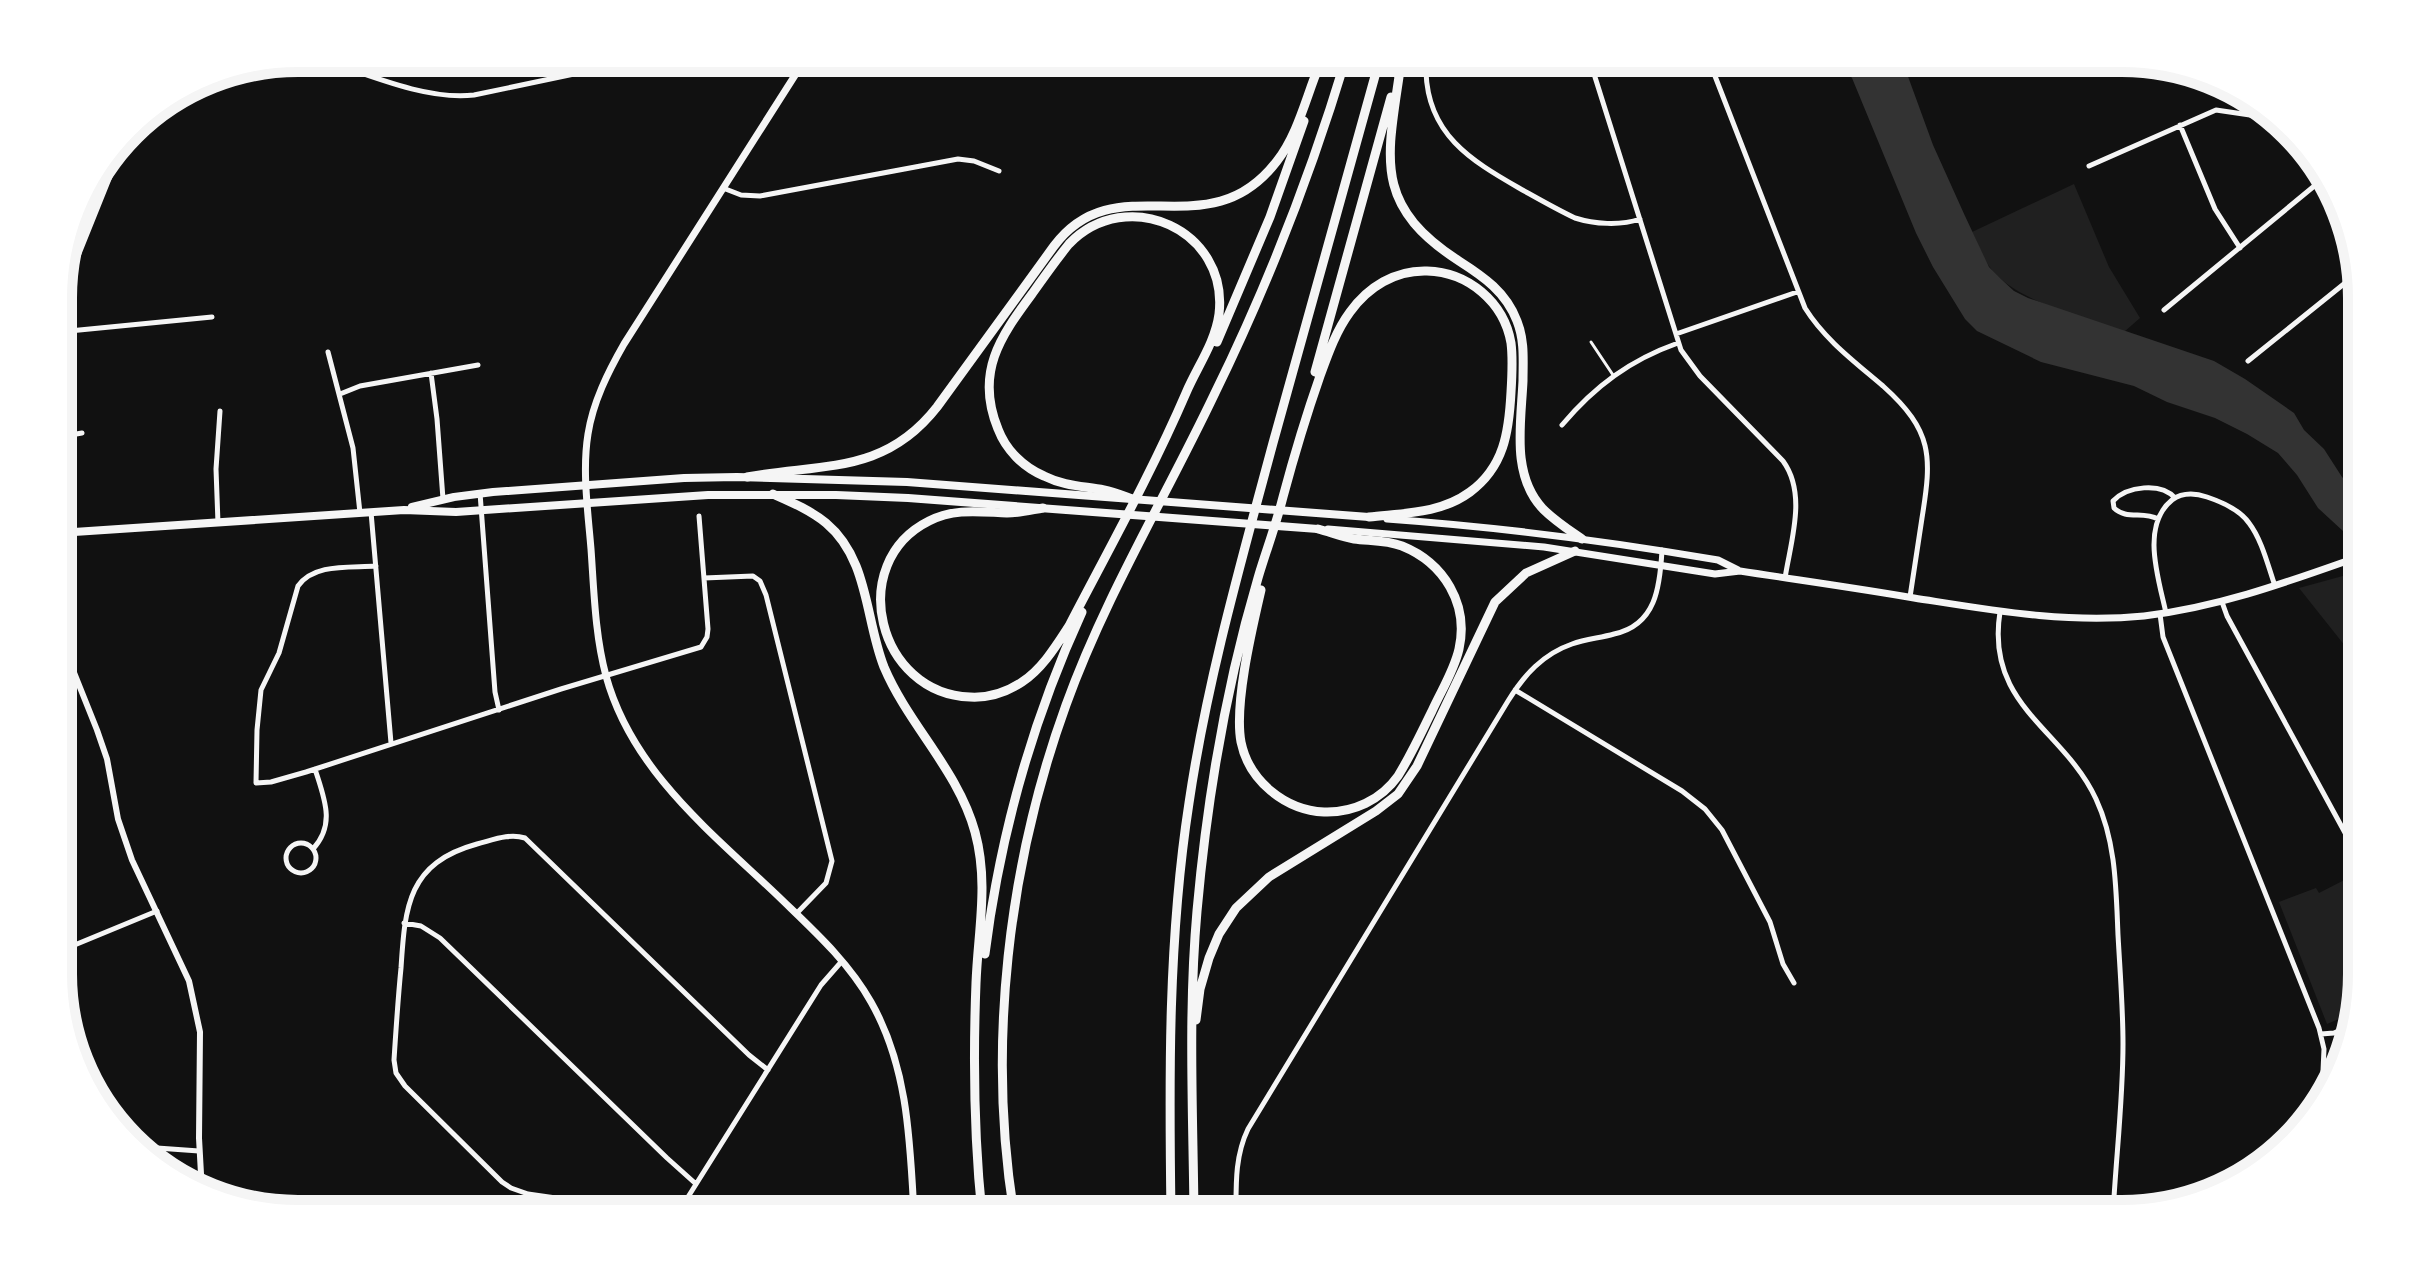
<svg xmlns="http://www.w3.org/2000/svg" width="2420" height="1272" font-family="Commissioner,sans-serif">
  <style>
    .green { fill: #202020 }
    .water { fill: #333 }
    .lines { fill: none; stroke-linecap: round; stroke-linejoin: round }
    .service { stroke: #f5f5f5; stroke-width: 3 }
    .minor { stroke: #f5f5f5; stroke-width: 5 }
    .tertiary { stroke: #f5f5f5; stroke-width: 6 }
    .secondary { stroke: #f5f5f5; stroke-width: 7 }
    .primary { stroke: #f5f5f5; stroke-width: 8 }
    .motorway { stroke: #f5f5f5; stroke-width: 9 }
    .rim { fill: none; stroke: #f5f5f5; stroke-width: 10 }
  </style>
  <rect width="100%" height="100%" fill="#111"/>
  <path class="green" d="M2074,184l35,83 31,51 -16,14c-38,-14 -113,-32 -135,-66 -7,-10 -11,-23 -17,-34z
    M2361,571v95l-62,-78z
    M2356,874l6,11v90l-9,38 -26,11 -48,-122 37,-14 3,5z"/>
  <path class="water" d="M1833,58h64l9,13 27,74 32,71 24,51 12,12 13,12 14,7 186,63 31,18 49,34 10,17 20,19 18,28 19,19v56l-5,-9 -38,-35 -21,-33 -19,-22 -31,-19 -32,-16 -48,-16 -33,-16 -93,-24 -64,-31 -12,-12 -32,-52 -17,-34 -64,-155z"/>
  <g class="lines">
    <path class="service" d="M1591,342l22,33"/>
    <path class="minor" d="M318,58c46,15 108,43 156,37l176,-37
      M1482,58l-56,14c2,62 44,88 93,116 18,10 37,21 56,30 19,6 45,8 65,1
      M1589,58l92,292 19,26 83,85c24,33 8,79 2,117
      M1708,58l97,250c20,32 50,54 78,78 50,45 49,70 39,132 -4,27 -8,53 -12,79
      M347,67l3,-9
      M2180,125l35,84 25,39
      M2089,166l127,-56 34,5h15
      M723,188l18,7 19,1 198,-37 16,2 25,10
      M2164,310l160,-132
      M59,332l153,-15
      M1676,334l121,-42
      M328,352l25,96 7,65
      M2248,361l112,-90
      M431,373l6,46 6,80
      M340,394l20,-8 118,-21
      M1562,425c33,-39 68,-65 116,-82
      M59,437l23,-4
      M480,493l15,199 4,18
      M371,512l20,231
      M2158,519c-15,-8 -32,1 -44,-11l-1,-7c14,-15 48,-19 62,-3
      M218,523l-2,-54 4,-58
      M376,566c-26,2 -62,-3 -78,20l-19,67 -18,37 -4,40 -1,53 15,-1 35,-10 255,-83 140,-42 6,-10 1,-8 -9,-113
      M704,578l49,-2 7,5 6,14 66,266 -6,22 -30,31
      M2222,602l5,14 135,248
      M2000,612c-15,94 64,117 96,187 20,43 20,89 22,136 2,36 5,73 5,109 0,56 -7,113 -10,170
      M2166,613c-7,-33 -26,-87 6,-113 11,-8 23,-7 35,-3 15,5 33,13 42,26 13,17 19,43 26,63
      M2160,614l3,23 156,391 5,21 -1,22
      M1515,690l167,101 23,18 17,21 48,92 13,42 11,19
      M286 858a15 15 0 1 1 30 0a15 15 0 1 1-30 0Z
      M313,849c23,-25 11,-51 2,-80
      M404,923l17,3 19,12 227,220 29,26
      M60,951l97,-40
      M2321,1034l13,-1 16,-7
      M768,1070l-19,-15 -224,-217c-16,-5 -32,2 -48,6 -69,19 -72,62 -76,124 -3,30 -5,61 -7,92l2,13 9,13 97,96 9,6 17,6 132,19 17,-4 11,-12 133,-212 21,-24
      M143,1147l56,4
      M1236,1214c0,-30 -1,-58 12,-85l260,-428c16,-26 35,-47 64,-57 14,-5 28,-6 42,-10 42,-9 46,-47 48,-84
      M1438,1214l676,-14"/>
    <path class="tertiary" d="M2309,154l20,31
      M59,302l68,-169
      M59,651l14,19 24,60 10,29 11,60 14,41 57,121 11,51 -1,106 3,54"/>
    <path class="secondary" d="M806,58l-182,286c-16,28 -31,58 -36,90 -6,37 0,78 3,115 3,42 4,86 15,127 26,95 105,156 173,221 33,32 69,64 92,105 37,65 39,139 43,212
      M1387,519c111,8 221,22 331,41l20,10
      M1328,529l216,18 171,27 25,-3c58,9 116,17 174,27 77,12 152,26 230,18 76,-9 146,-35 217,-60"/>
    <path class="primary" d="M412,507l42,-10 39,-5 191,-14 53,-1 170,5 462,35
      M59,533l345,-23 52,2 252,-17h128l72,3 410,31"/>
    <path class="motorway" d="M1400,70c-13,90 -27,135 59,191 25,16 47,31 58,60 8,20 6,40 6,60 -2,43 -12,94 20,128 12,12 26,21 39,30
      M1398,75l5,-17
      M1217,342l53,-125 34,-96
      M1315,372l76,-275
      M747,477c75,-14 137,-2 190,-70l117,-161c63,-84 154,6 223,-85 21,-27 29,-64 42,-95
      M773,494c18,8 37,16 53,29 43,36 39,96 58,144 25,59 74,103 91,165 14,51 3,99 1,151 -3,77 -2,154 6,231
      M1043,508c-12,2 -24,5 -36,5 -28,-1 -52,-5 -78,8 -84,42 -51,173 41,176 18,1 37,-5 52,-15 20,-13 34,-36 47,-56 40,-77 83,-154 117,-233 11,-26 29,-50 33,-79 10,-84 -92,-130 -150,-70 -13,16 -25,33 -37,50 -32,43 -57,79 -34,135 8,21 25,38 46,47 20,10 39,10 60,14 10,2 20,6 29,9
      M1261,590c-9,39 -27,114 -20,152 8,39 44,68 83,70 29,1 57,-12 74,-36 13,-21 23,-43 34,-65 9,-20 22,-40 27,-62 10,-45 -15,-86 -57,-103 -16,-6 -32,-5 -48,-7 -12,-2 -24,-7 -36,-10
      M985,954c15,-119 47,-233 97,-342
      M1196,1020l4,-31 9,-31 10,-24 17,-26 33,-31 107,-66 22,-17 19,-28 78,-164 31,-29 49,-22
      M1014,1214c-27,-168 -6,-349 52,-509 39,-108 99,-207 148,-310 53,-108 97,-221 132,-337
      M1171,1214c-2,-138 -3,-275 18,-411 18,-122 52,-241 84,-360 36,-128 71,-257 107,-385
      M1194,1214c-1,-102 -6,-202 3,-303 10,-112 29,-225 61,-333 8,-27 18,-53 25,-81 11,-41 23,-81 37,-121 8,-22 16,-45 30,-64 18,-25 45,-42 77,-41 41,1 77,31 84,72 2,16 1,33 0,49 -2,40 -7,75 -41,100 -30,22 -66,21 -101,25"/>
  </g>
  <path d="M0 0H2420V1272H0ZM298 72H2122A226 226 0 0 1 2348 298V974A226 226 0 0 1 2122 1200H298A226 226 0 0 1 72 974V298A226 226 0 0 1 298 72Z" fill="#fff" fill-rule="evenodd"/>
  <path class="rim" d="M298 72H2122A226 226 0 0 1 2348 298V974A226 226 0 0 1 2122 1200H298A226 226 0 0 1 72 974V298A226 226 0 0 1 298 72Z"/>
</svg>
